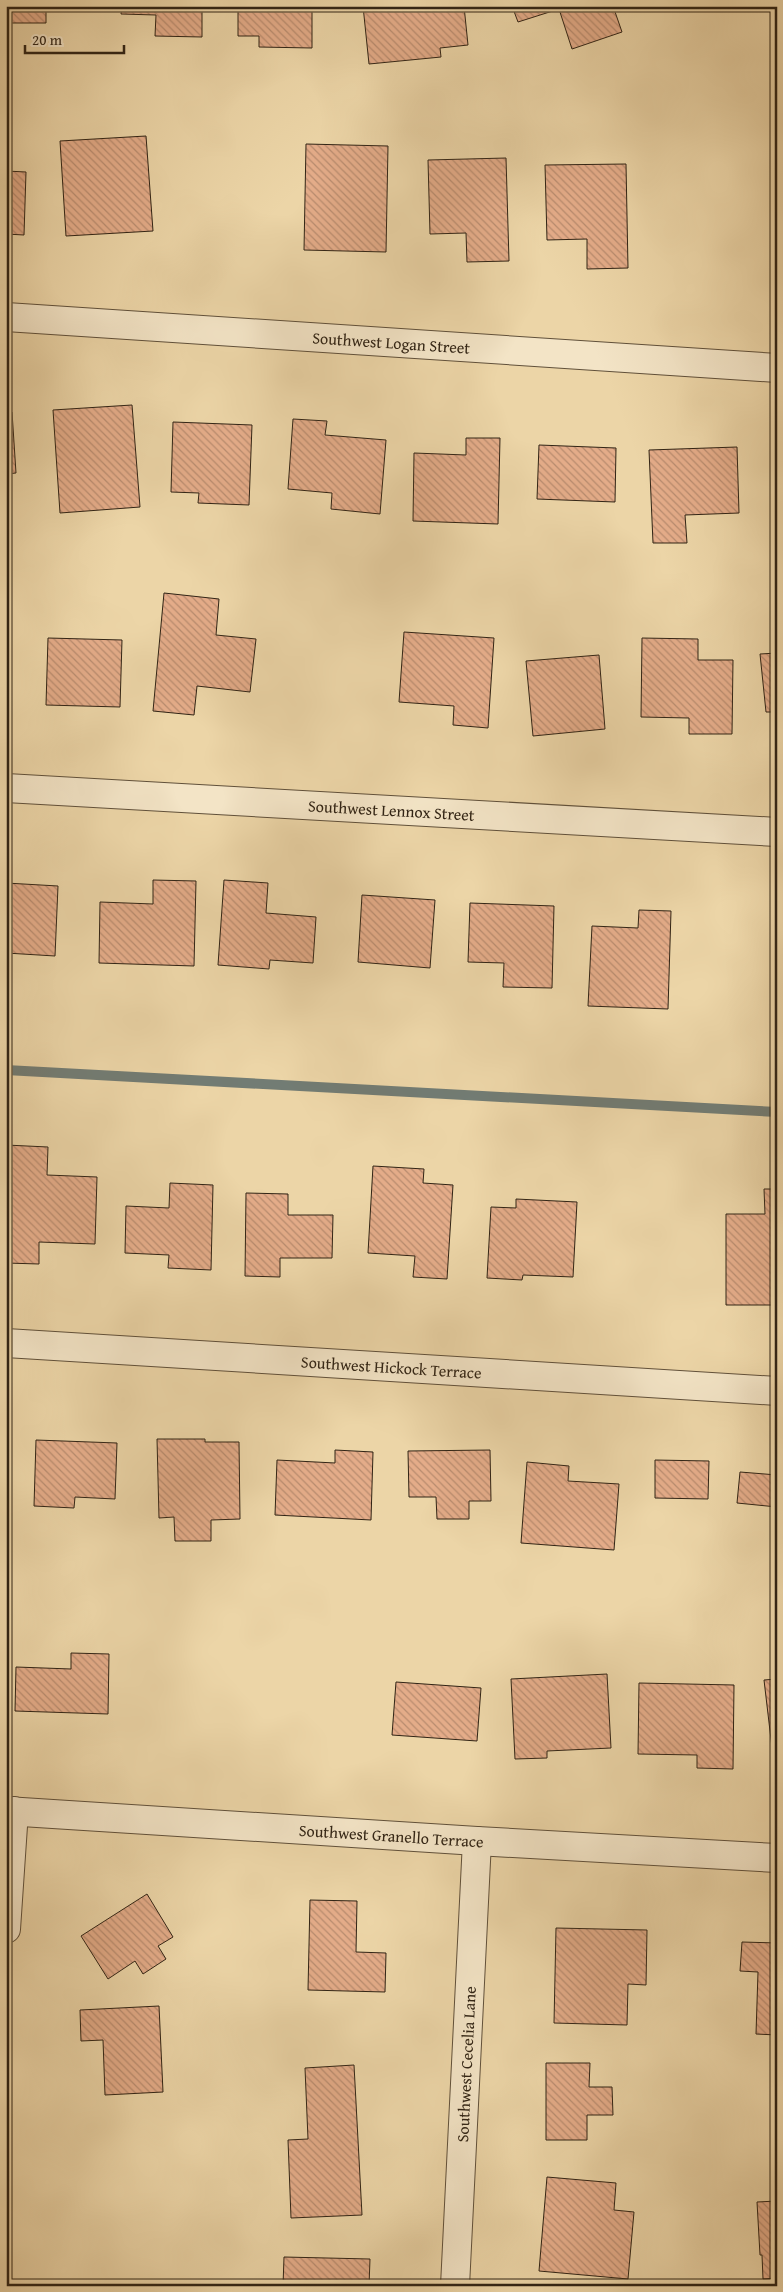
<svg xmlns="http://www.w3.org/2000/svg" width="783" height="2292" font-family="'Gentium Book Plus',serif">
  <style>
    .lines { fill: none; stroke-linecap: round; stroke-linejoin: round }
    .stream { stroke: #727c74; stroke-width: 10 }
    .building { fill: url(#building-back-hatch); stroke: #312415 }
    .minor-casing { stroke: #60503a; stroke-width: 30 }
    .minor { stroke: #f3e4c6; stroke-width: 28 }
    .labels { text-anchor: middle; stroke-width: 4; stroke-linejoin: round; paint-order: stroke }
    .street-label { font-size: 16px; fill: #312415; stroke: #f3e4c6 }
  </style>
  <defs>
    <pattern id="building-back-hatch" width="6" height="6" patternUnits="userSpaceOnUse" patternTransform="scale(1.25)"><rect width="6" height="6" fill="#e4ac89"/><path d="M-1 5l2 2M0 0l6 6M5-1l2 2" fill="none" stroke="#b98c6f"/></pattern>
  </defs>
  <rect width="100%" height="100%" fill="#ecd5a7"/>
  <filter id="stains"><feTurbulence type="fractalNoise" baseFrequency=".004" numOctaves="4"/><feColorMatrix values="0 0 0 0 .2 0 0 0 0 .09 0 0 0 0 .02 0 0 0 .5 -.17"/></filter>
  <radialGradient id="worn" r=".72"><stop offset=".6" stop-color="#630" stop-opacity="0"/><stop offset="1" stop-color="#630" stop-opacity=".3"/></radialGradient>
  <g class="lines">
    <path class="stream" d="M6,1070l771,42"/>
  </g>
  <path class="building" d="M11,6h63l-1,3 -27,-1v15h-35z
    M122,6h80v31l-47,-1 1,-21 -35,-1z
    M238,6h74v42l-53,-1v-11h-21z
    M363,6h101l4,39 -28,3 1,9 -72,7z
    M512,6h101l9,26 -50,17 -13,-40 -41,13z
    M146,136l7,95 -87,5 -6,-95z
    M306,144l82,2 -2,106 -82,-2z
    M506,158l3,103 -42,1 -1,-29 -36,1 -2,-74z
    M626,164l2,104 -41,1v-30l-40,1 -2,-75z
    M6,171l20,1 -2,63 -18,-1z
    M132,405l8,102 -80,6 -7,-103z
    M6,412h6l4,61 -10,1z
    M293,419l34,2 -2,14 61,5 -6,74 -49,-5 1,-16 -44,-4z
    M173,422l79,3 -3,80 -51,-2 1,-10 -28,-1z
    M466,438h34l-2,86 -85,-3 1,-68 52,2z
    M539,445l77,3 -1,54 -78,-3z
    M737,447l2,66 -54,2 2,28h-34l-4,-93z
    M776,474h1v68h-3z
    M164,593l55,6 -3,36 40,4 -6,53 -53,-6 -3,29 -41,-4z
    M404,632l90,6 -6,90 -35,-3 1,-19 -55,-4z
    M48,638l74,2 -2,67 -74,-2z
    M642,638l56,1v21h35l-1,74h-43v-16l-48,-1z
    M777,653v59h-11l-6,-58z
    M599,655l6,74 -72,7 -7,-75z
    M153,880l43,1 -2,85 -95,-3 1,-61 53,2z
    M224,880l44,3 -2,30 50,4 -3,46 -43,-3 -1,9 -51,-4z
    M6,883l52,3 -3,70 -49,-3z
    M362,895l73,5 -5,68 -72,-6z
    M470,903l84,3 -2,82 -49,-1 1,-24 -36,-1z
    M639,910l32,1 -3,98 -80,-3 4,-80 46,2z
    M6,1145l42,2 -1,28 50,2 -2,67 -56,-2v22l-33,-1z
    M373,1166l51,3 -1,14 30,2 -6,94 -34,-2 2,-21 -47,-3z
    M170,1183l43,2 -2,85 -43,-2 1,-13 -44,-2 1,-47 43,2z
    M764,1189h13v116h-51v-91h39z
    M246,1193l42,1v21h45l-1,43h-52v19l-35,-1z
    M516,1199l61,3 -4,75 -50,-2 -1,5 -35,-2 4,-71 25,1z
    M157,1439h48v3h34l1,77 -29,1v21h-36l-1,-24 -15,1z
    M36,1440l81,3 -2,56 -40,-2 -1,11 -40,-2z
    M335,1450l38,2 -2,68 -96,-5 2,-55 58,3z
    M490,1450l1,51h-22v18h-32l-1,-22h-27l-1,-46z
    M655,1460l54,1 -1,38 -53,-1z
    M527,1462l42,4 -1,15 51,3 -5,66 -93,-7z
    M740,1472l37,3v32l-40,-4z
    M71,1653l38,1 -1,60 -93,-3 1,-44 55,2z
    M607,1674l4,74 -64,3v7l-32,1 -4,-80z
    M777,1679v85l-3,1 -10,-85z
    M396,1682l85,6 -4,53 -85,-6z
    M639,1683l95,2 -1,84 -36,-1v-13l-59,-1z
    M147,1894l26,43 -15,9 8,13 -23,15 -8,-13 -27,18 -27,-43z
    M310,1900l47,1 -1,51 30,1 -1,39 -77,-2z
    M556,1928l91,2 -1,55 -18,-1 -1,41 -73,-2z
    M742,1942l35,1v92l-21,-1 2,-62 -18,-1z
    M159,2006l4,86 -58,3 -2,-55 -22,1 -1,-31z
    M546,2063h44l-1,24h23l1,28h-26v25h-41z
    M354,2065l8,150 -71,3 -3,-78 20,-1 -3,-71z
    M547,2177l69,6 -2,27 20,2 -6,67 -89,-8z
    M777,2201v77l-14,1 -1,-24h-2l-3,-53z
    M284,2257l86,2 -1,27h-86z"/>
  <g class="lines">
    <defs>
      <g id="minor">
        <path id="s1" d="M6,317l771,51"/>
        <path id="s2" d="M6,788l771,44"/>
        <path id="s3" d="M6,1343l771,48"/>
        <path id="s4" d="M6,1811l471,30 300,17"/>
        <path d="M6,1929l8,-118"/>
        <path id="s5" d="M455,2286l22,-445"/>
      </g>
    </defs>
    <use href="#minor" class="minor-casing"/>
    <use href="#minor" class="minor"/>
  </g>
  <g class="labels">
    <g class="street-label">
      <text dy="6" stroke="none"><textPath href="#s1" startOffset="386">Southwest Logan Street</textPath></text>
      <text dy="6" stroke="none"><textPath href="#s2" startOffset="386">Southwest Lennox Street</textPath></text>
      <text dy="6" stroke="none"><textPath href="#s3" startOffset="386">Southwest Hickock Terrace</textPath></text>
      <text dy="6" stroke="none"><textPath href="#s4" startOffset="386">Southwest Granello Terrace</textPath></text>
      <text dy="6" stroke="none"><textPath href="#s5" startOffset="222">Southwest Cecelia Lane</textPath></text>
    </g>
  </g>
  <rect width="783" height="2292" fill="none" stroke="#ecd5a7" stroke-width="25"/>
  <rect x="8" y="8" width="768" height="2277" fill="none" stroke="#312415" stroke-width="2.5"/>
  <rect x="12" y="12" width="758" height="2267" fill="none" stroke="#312415"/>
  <path d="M25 45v8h99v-8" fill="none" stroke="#312415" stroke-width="2.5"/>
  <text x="32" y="45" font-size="15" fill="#312415" stroke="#f3e4c6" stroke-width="4" paint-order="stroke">20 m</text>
  <rect width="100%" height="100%" filter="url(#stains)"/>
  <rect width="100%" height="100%" fill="url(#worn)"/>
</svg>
